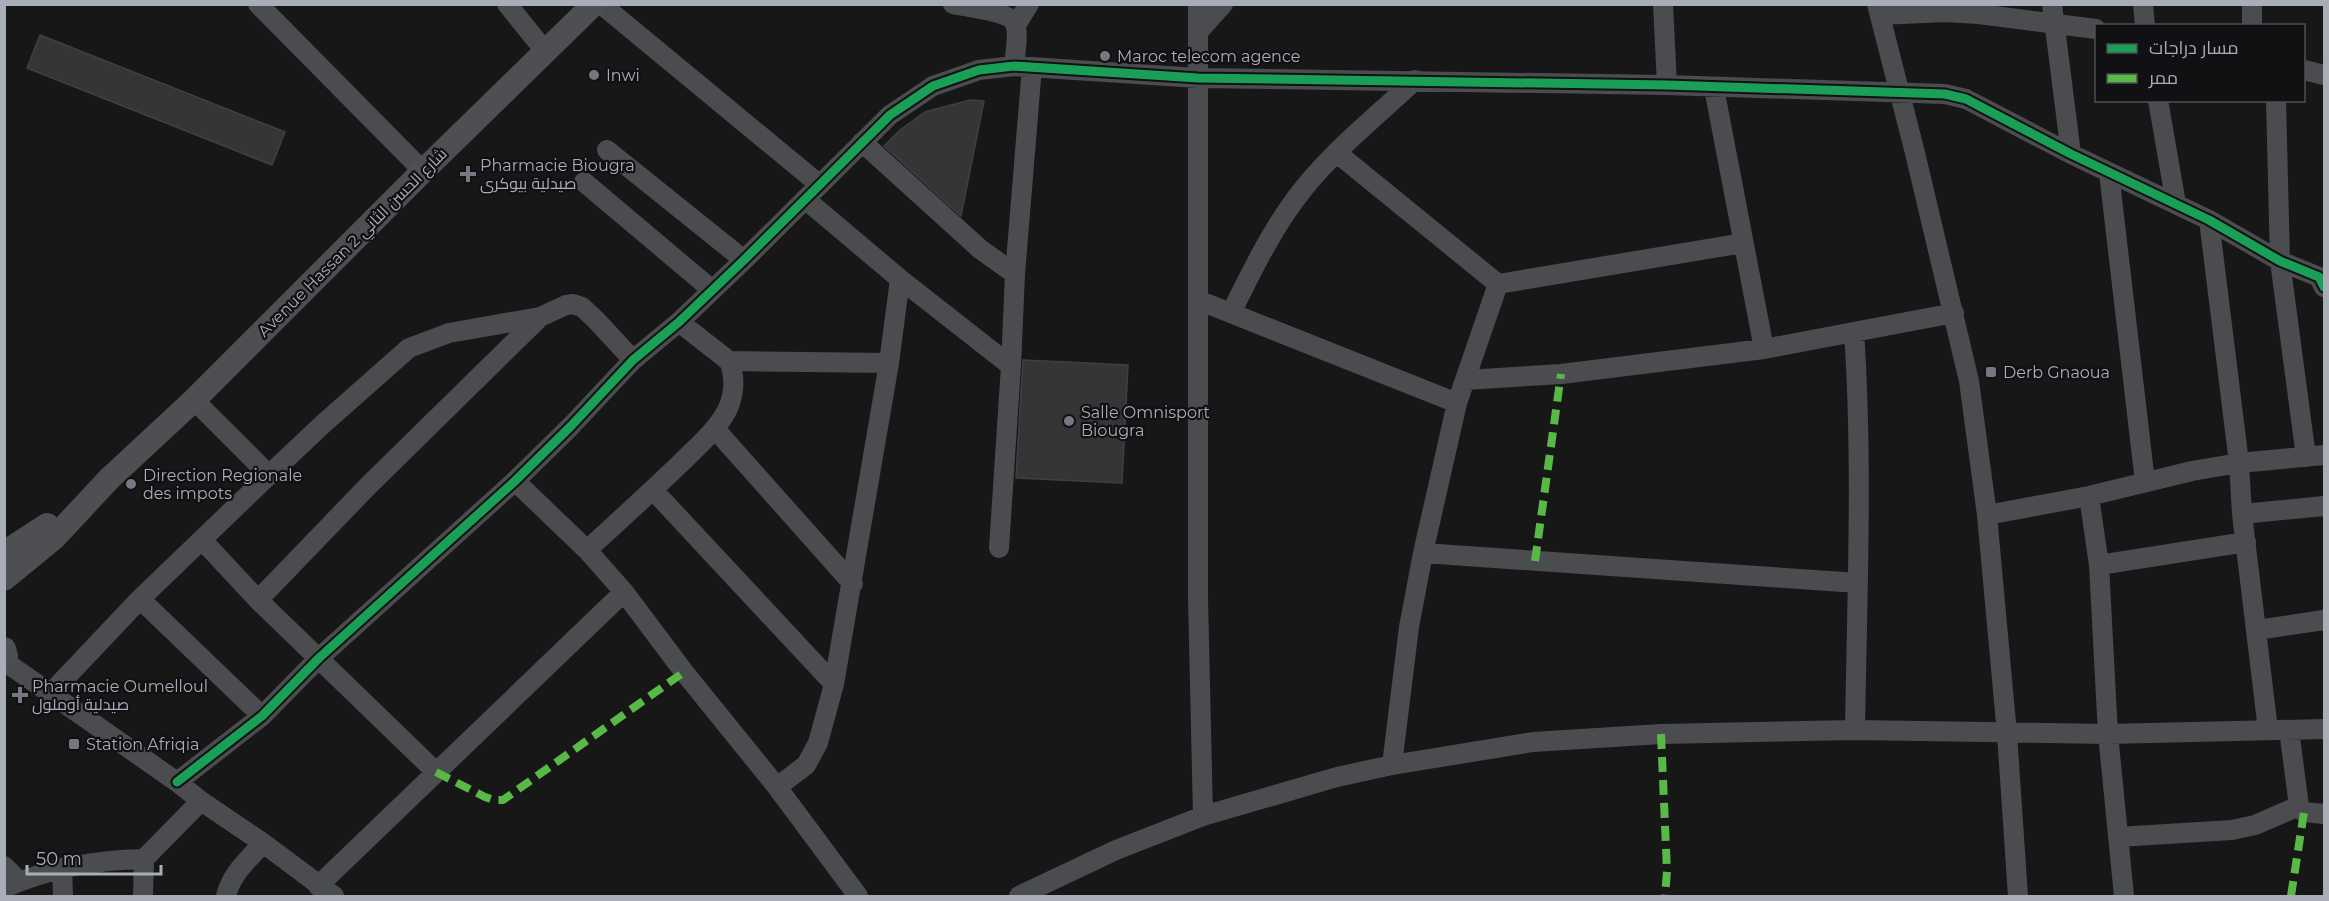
<svg xmlns="http://www.w3.org/2000/svg" width="2329" height="901" font-family="Montserrat,Cairo,sans-serif">
  <style>
    .building { fill: #353536; stroke: #3f4043; stroke-width: 1.5 }
    .lines { fill: none; stroke-linecap: round; stroke-linejoin: round }
    .minor { stroke: #4b4c50; stroke-width: 20 }
    .major { stroke: #4d4f52; stroke-width: 24 }
    .quiet { stroke: #58b947; stroke-width: 8; stroke-dasharray: 15 8; stroke-linecap: butt }
    .cycleway-casing { stroke: #111113; stroke-width: 13 }
    .cycleway { stroke: #1a9f57; stroke-width: 9 }
    .poi-dot { fill: #757880; stroke: #111113; stroke-width: 2 }
    .labels { text-anchor: middle; stroke-width: 4.5; stroke-linejoin: round; paint-order: stroke }
    .poi-label { font-size: 16px; fill: #a8adb8; stroke: #111113; text-anchor: start }
    .street-label { font-size: 16px; fill: #a8adb8; stroke: #111113 }
  </style>
  <rect width="100%" height="100%" fill="#171717"/>
  <path class="building" d="M40,35l245,97 -13,33 -245,-97z
    M970,100l14,1 -23,115 -77,-70 16,-16 25,-18z
    M1023,360l105,5 -6,118 -106,-5z"/>
  <g class="lines">
    <path class="minor" d="M258,4l165,167
      M507,4l38,47
      M601,4l219,181
      M953,4c13,3 57,7 62,20 4,8 0,32 -1,42
      M1198,4v594l5,218
      M1663,4l4,81
      M1877,4l38,149 54,228 18,134 20,219 11,162
      M2052,4l19,150
      M2143,4l2,22
      M1880,15l65,-3 34,2 117,15
      M1016,25l13,-21
      M2252,26v-22
      M1198,32l25,-28
      M2304,70l20,5
      M1714,88l50,261
      M2158,100l18,104
      M2276,100l4,161 26,196
      M862,142l118,107 35,25
      M607,150l137,110
      M1337,153l161,131 245,-41
      M2109,173l36,309
      M584,182l127,107
      M805,199l95,80 -11,84
      M2209,220l30,243 3,51 26,216
      M900,279l111,87
      M1198,300l259,103
      M1231,313c19,-38 38,-78 63,-112 33,-46 80,-82 121,-121
      M679,322l50,39 160,2 -55,321 -16,59 -12,22 -29,22
      M1854,332c9,132 3,265 1,398
      M1465,380l96,-6 203,-25 190,-36
      M194,400l75,75
      M715,429l138,155
      M515,481l72,69 37,42 60,80 93,115 81,109
      M653,490l181,194
      M2089,496l10,69 9,169 16,162
      M2242,514l82,-8
      M1987,515l102,-19 103,-25 47,-8 85,-8
      M203,541l55,59 178,172
      M999,548l12,-182 4,-92 17,-207
      M587,550c33,-30 66,-60 98,-91 16,-16 35,-32 44,-53 6,-16 6,-30 0,-45
      M1423,553l435,30
      M2099,565l147,-23
      M140,599l122,117
      M258,600l110,-114 172,-169
      M2257,630l67,-10
      M4,661l173,121 24,19 62,42 71,53
      M51,693l89,-94 129,-124 54,-51 86,-76 40,-15 91,-16 26,-12 7,-1 9,3 14,13 37,40
      M2289,730l10,76 5,6 20,2
      M1392,765l17,-138 14,-74 34,-150 41,-119
      M177,782l85,-66 57,-58 196,-177 56,-55 62,-66 46,-38 65,-62 146,-145 43,-29 46,-16 35,-4 184,12 469,7 278,9 21,5 105,55 138,66 71,41 39,16 5,10
      M2118,837l114,-7 23,-5 44,-19
      M4,866l15,15
      M62,868l1,28
      M318,886l306,-294
      M4,888c45,-20 91,-28 140,-29
      M143,896l1,-37 57,-58
      M226,896c5,-22 22,-36 37,-53
      M1019,896l97,-46 87,-34 134,-39 55,-12 141,-23 128,-8 194,-4 253,4 216,-5"/>
    <path class="major" d="M4,553l43,-28
      M4,579l50,-41 55,-59 85,-79 229,-229 171,-167
      M4,649l2,7"/>
    <path class="quiet" d="M1535,561l26,-187
      M1661,734l6,137 -2,25
      M436,772l49,25 9,3h9l181,-128
      M2291,896l13,-84"/>
    <defs>
      <path id="cycleway" d="M177,782l85,-66 57,-58 196,-177 56,-55 62,-66 46,-38 65,-62 146,-145 43,-29 46,-16 35,-4 184,12 469,7 278,9 21,5 105,55 138,66 71,41 39,16 5,10"/>
    </defs>
    <use href="#cycleway" class="cycleway-casing"/>
    <use href="#cycleway" class="cycleway"/>
  </g>
  <g class="poi-dot">
    <circle cx="1105" cy="56" r="6"/>
    <circle cx="594" cy="75" r="6"/>
    <path d="M465 165h6v6h6v6h-6v6h-6v-6h-6v-6h6z"/>
    <rect x="1985" y="366" width="12" height="12" rx="3"/>
    <circle cx="1069" cy="421" r="6"/>
    <circle cx="131" cy="484" r="6"/>
    <path d="M17 686h6v6h6v6h-6v6h-6v-6h-6v-6h6z"/>
    <rect x="68" y="738" width="12" height="12" rx="3"/>
  </g>
  <g class="labels">
    <g class="poi-label">
      <text x="1117" y="62">Maroc telecom agence</text>
      <text x="606" y="81">Inwi</text>
      <text x="480" y="171">Pharmacie Biougra<tspan x="480" dy="18">صيدلية بيوكرى</tspan></text>
      <text x="2003" y="378">Derb Gnaoua</text>
      <text x="1081" y="418">Salle Omnisport<tspan x="1081" dy="18">Biougra</tspan></text>
      <text x="143" y="481">Direction Regionale<tspan x="143" dy="18">des impots</tspan></text>
      <text x="32" y="692">Pharmacie Oumelloul<tspan x="32" dy="18">صيدلية أوملول</tspan></text>
      <text x="86" y="750">Station Afriqia</text>
    </g>
    <g class="street-label">
      <text transform="translate(352 242) rotate(-45)" y="6">Avenue Hassan 2 شارع الحسن الثاني</text>
    </g>
  </g>
  <rect width="2329" height="901" fill="none" stroke="#a8adb8" stroke-width="12"/>
  <rect x="2095" y="24" width="210" height="78" fill="#111113" stroke="#4d4f55" stroke-width="1.5"/>
  <rect x="2107" y="44" width="30" height="9" fill="#1a9f57" stroke="#4d4f55" stroke-width="1.5"/>
  <text x="2149" y="54" font-size="18" fill="#a8adb8">مسار دراجات</text>
  <rect x="2107" y="74" width="30" height="9" fill="#58b947" stroke="#4d4f55" stroke-width="1.5"/>
  <text x="2149" y="84" font-size="18" fill="#a8adb8">ممر</text>
  <path d="M27 865v9h134v-9" fill="none" stroke="#a8adb8" stroke-width="3"/>
  <text x="36" y="865" font-size="18" fill="#a8adb8" stroke="#111113" stroke-width="4.5" paint-order="stroke">50 m</text>
</svg>
